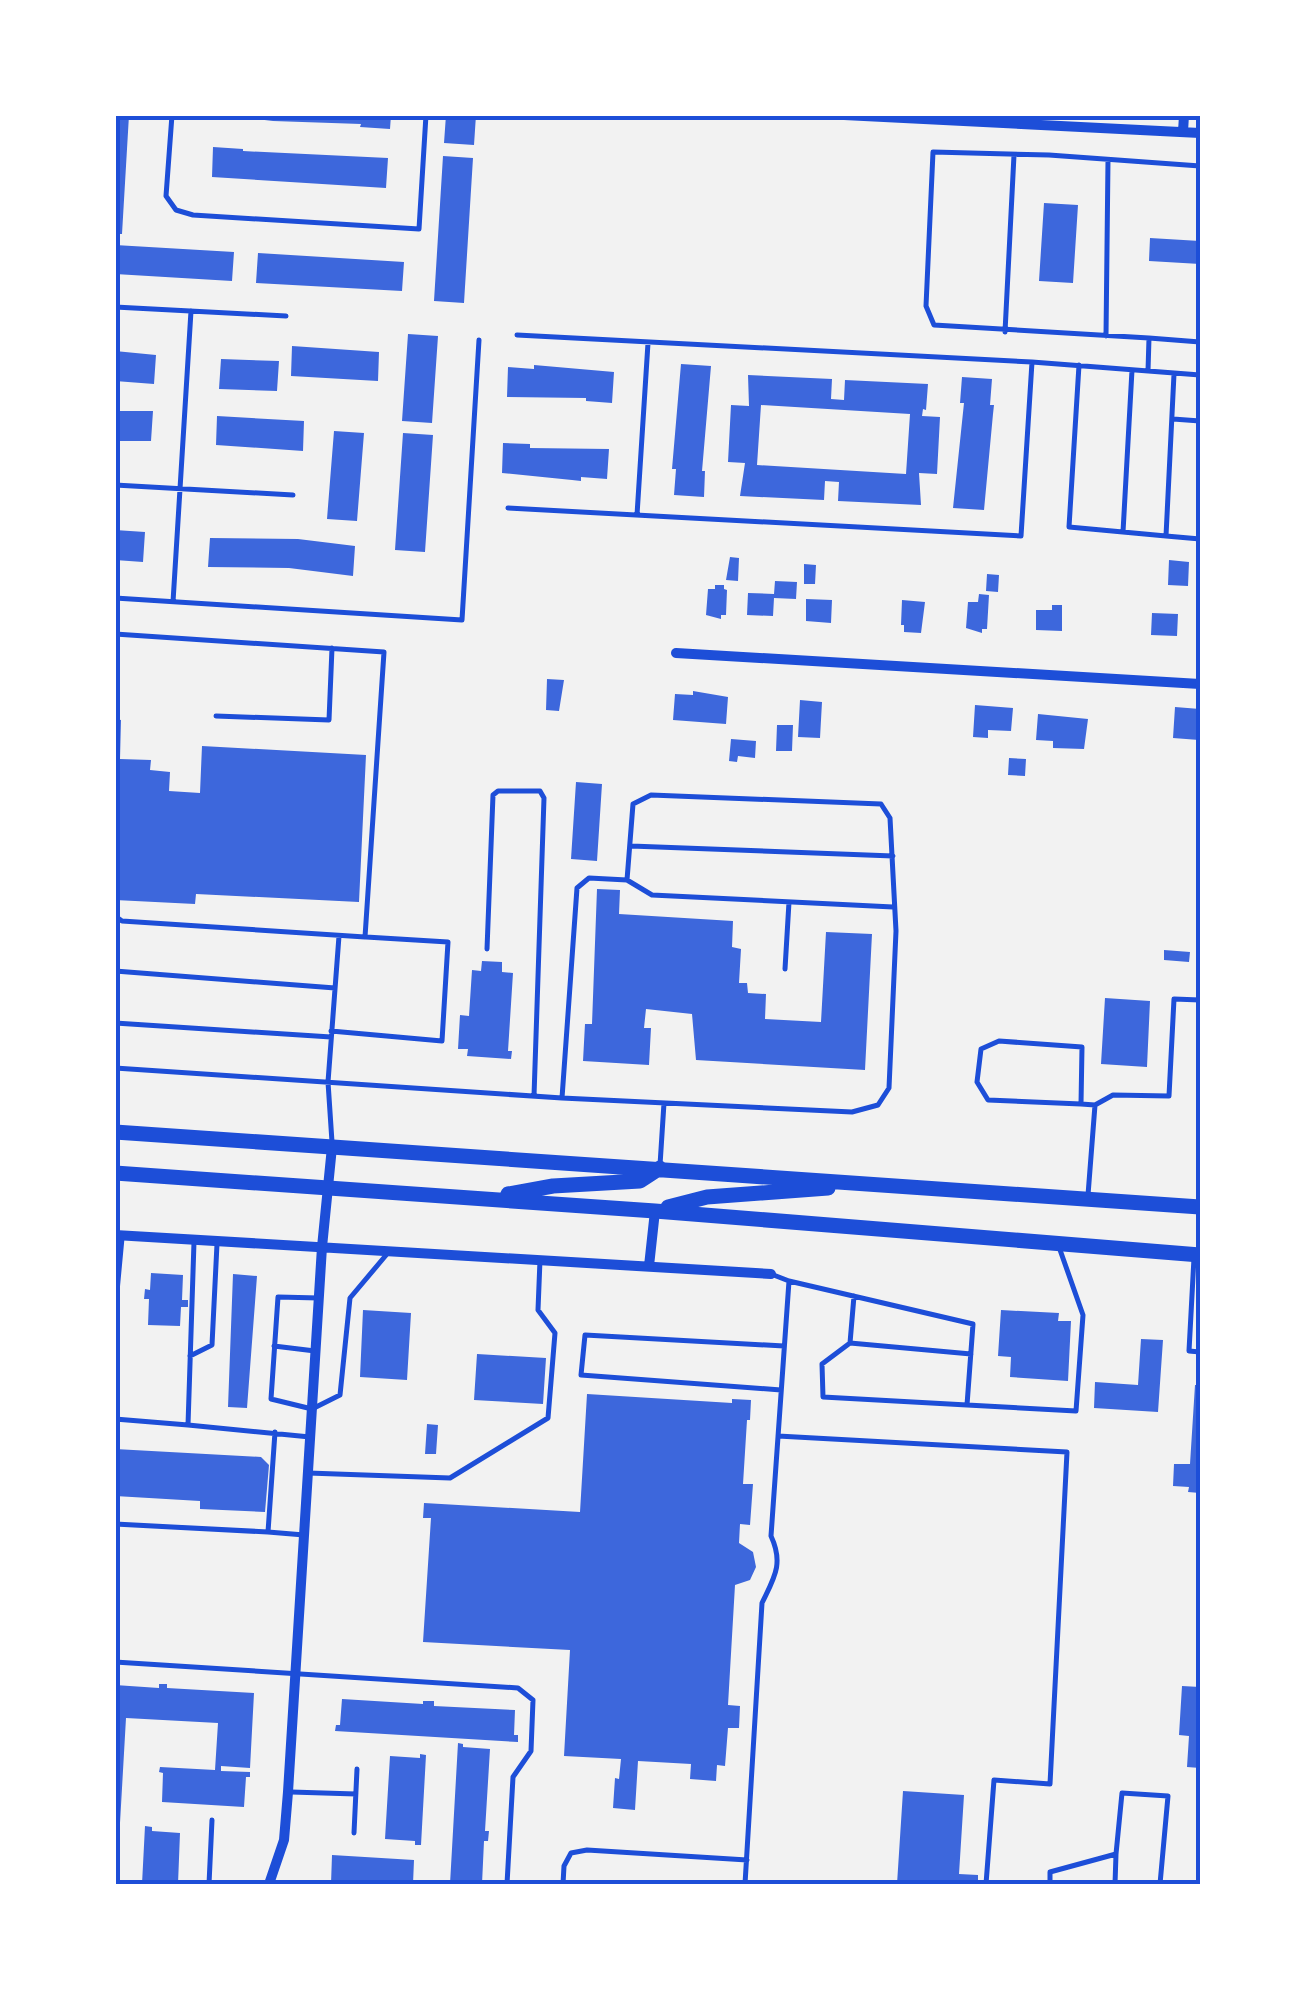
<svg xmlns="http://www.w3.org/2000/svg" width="1315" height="1999" font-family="'IBM Plex Sans',sans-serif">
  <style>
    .building { fill: #3d67dc; fill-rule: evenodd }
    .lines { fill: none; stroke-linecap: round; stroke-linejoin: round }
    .service { stroke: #1d4ed8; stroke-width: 5 }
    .minor { stroke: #1d4ed8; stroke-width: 10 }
    .primary { stroke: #1d4ed8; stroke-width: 15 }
    .neatline { fill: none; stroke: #1d4ed8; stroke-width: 4 }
  </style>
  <rect width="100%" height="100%" fill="#f2f2f2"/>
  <path class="building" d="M115,115h14l-7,119h-7z
    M249,115h142l-1,14 -30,-2 1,-3 -88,-3 -25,-3z
    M446,115h30l-2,30 -30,-2z
    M213,147l30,2v2l145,7 -2,30 -174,-11z
    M443,156l30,2 -9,145 -30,-2z
    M1044,203l34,2 -5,78 -34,-2z
    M1150,238l50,3v23l-51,-3z
    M115,245l119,7 -2,29 -117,-7z
    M258,253l146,9 -2,29 -146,-8z
    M408,334l30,2 -6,87 -30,-2z
    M292,346l87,6 -1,29 -87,-5z
    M115,351l41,4 -2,29 -39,-3z
    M221,359l58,2 -2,30 -58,-2z
    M681,364l30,2 -9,105h3l-1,26 -30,-2 2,-26h-4z
    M534,365l80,7 -2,31 -26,-2v-3l-79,-1 1,-30 26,2z
    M748,375l84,4 -1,20 13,1 1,-20 83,4 -2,26 -3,-1 -1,7 18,1 -3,57 -18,-1 2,32 -83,-4 1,-19 -14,-1 -1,19 -84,-4 5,-33 -17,-1 3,-57 18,1zM761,405l149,9 -4,60 -149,-9z
    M962,377l30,2 -2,26h4l-1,9 -9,96 -31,-2 11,-105h-4z
    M115,411h38l-2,30h-36z
    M217,416l87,5 -1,30 -87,-6z
    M334,431l30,2 -7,88 -30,-2z
    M403,433l30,2 -8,117 -30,-2z
    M503,443l27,1v4l79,1 -2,30 -26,-2v4l-9,-1 -70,-7z
    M115,530l30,2 -2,30 -28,-2z
    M210,538l88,1 57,7 -2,30 -64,-8 -81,-1z
    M730,557l9,1 -1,23 -12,-1z
    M1169,560l20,2 -1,24 -20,-1z
    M804,564l12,1 -1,19h-11z
    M987,574l12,1 -1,17 -12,-1z
    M775,581l22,1 -1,17 -22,-1 -1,18 -26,-1 1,-22 26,1z
    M715,585h9v4l3,1 -1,25h-5v4l-15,-4 2,-26h7z
    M979,594l10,1 -2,34h-5v4l-16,-5 2,-26h10z
    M806,599l26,1 -1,23 -25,-2z
    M902,600l23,2 -4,31 -17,-1v-7h-3z
    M1052,605h10v26l-26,-1v-20h16z
    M1152,613l26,1 -1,22 -26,-1z
    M547,679l17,1 -5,31 -13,-1z
    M693,691l35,6 -2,27 -53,-4 2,-26 18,1z
    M800,700l22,2 -2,36 -22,-1z
    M975,705l38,3 -2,23 -23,-1v8l-15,-1z
    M1175,707l25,2 -1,31 -26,-2z
    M1038,714l50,5 -4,30 -31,-1v-7l-17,-1z
    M115,719l6,1 -1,39 31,1 -1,10 20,2 -1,19 31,2 2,-47 164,9 -7,147 -163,-8 -1,10 -80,-4z
    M777,725h16l-1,26h-16z
    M731,739l25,2 -1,17 -17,-2 -1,6 -8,-1z
    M1009,758l17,1 -1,17 -17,-1z
    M576,782l26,2 -5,77 -26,-2z
    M597,889l23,1 -1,24 114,7 -1,26 9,2 -2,34h8l1,10 18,1 -1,25 56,3 5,-90 46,2 -7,136 -169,-10 -4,-46 -46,-5 -2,19h7l-2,37 -66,-4 2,-37h7z
    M1164,950l26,2 -1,10 -25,-2z
    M482,961l20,1v10l11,1 -5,78h4l-1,8 -44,-3 1,-7h-10l2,-34 9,1 3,-46 9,1z
    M1105,998l45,3 -3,66 -46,-3z
    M151,1273l32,2 -1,25h6v7h-7l-1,19 -32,-1 1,-26h-5l1,-10 5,1z
    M233,1274l24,2 -10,132 -19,-1z
    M363,1310l48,3 -4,67 -47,-3z
    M1001,1310l58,3 -1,8h13l-3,60 -58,-4 1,-20 -13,-1z
    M1141,1339l22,1 -5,72 -64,-4 1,-26 43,3z
    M477,1354l69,4 -3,46 -69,-4z
    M1195,1385h5v108l-12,-1 1,-5 -16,-1 1,-22h16z
    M587,1394l145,9v-4l19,1 -1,20h-3l-4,64h10l-3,41 -10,-1 -1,19 14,9 3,15 -6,13 -15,5 -7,120 12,1 -1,22h-11l-3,38 -8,-1 -1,16 -26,-2 1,-15 -53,-3 -3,49 -22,-2 2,-30 4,1 2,-20 -57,-3 6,-106 -147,-8 8,-124h-8l1,-15 156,9z
    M427,1424l11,1 -2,29h-11z
    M115,1449l146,8 8,8 -4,47 -65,-3v-8l-85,-5z
    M159,1684h8v4l87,5 -4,75 -29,-2v5l29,1v5h-4l-2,30 -82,-5 1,-29 -4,-1 1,-5 55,3 3,-47 -92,-5 -8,140h-3v-173l44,3z
    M1182,1686l18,1v81l-13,-1 2,-31 -10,-1z
    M342,1699l81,5v-3h11v5l81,4 -1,25h4v7l-183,-11 1,-6h4z
    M458,1743l5,1v3l27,2 -5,82h4l-1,10h-4l-2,43h-32z
    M420,1754l6,1 -5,90h-6v-4l-30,-2 5,-83 30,2z
    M903,1791l61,4 -5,79 19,1v9h-81z
    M145,1826l7,1v4l28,2 -2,51h-36z
    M332,1855l82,5 -1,24h-82z"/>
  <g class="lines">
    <path class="service" d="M172,115l-6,81 10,14 17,5 226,14 7,-114
      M115,307l171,9
      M1005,332l9,-177
      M517,335l515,27 168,13
      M1106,336l2,-176
      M1149,338l51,4
      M1079,365l-10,162 97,9
      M1148,371l1,-33 -215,-13 -8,-19 7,-154 116,3 151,11
      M1174,374l-8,162 34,3
      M1173,419l27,2
      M115,485l178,10
      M508,508l513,28 11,-174
      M637,515l11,-172
      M1123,532l9,-162
      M115,598l347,22 17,-280
      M173,602l18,-291
      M115,634l269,18 -19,285 -243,-16 -7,-5
      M216,716l113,4 3,-72
      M631,846l262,10
      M487,949l6,-154 5,-4h42l4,7 -10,298
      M785,969l4,-67
      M115,971l220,17
      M115,1023l216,14
      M331,1031l111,10 6,-99 -82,-5
      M115,1068l447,30 290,14 26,-7 11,-17 7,-157 -6,-113 -9,-14 -230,-9 -18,9 -6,76
      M562,1098l15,-210 12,-10 38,2 25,15 241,12
      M1081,1104l1,-57 -83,-6 -18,8 -4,33 11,18 93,4 14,1
      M332,1142l-4,-60 11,-146
      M660,1165l4,-62
      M1088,1195l7,-90 18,-10 56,1 5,-97 26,1
      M1194,1258l-5,93 11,1
      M789,1281l184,43 -6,81 109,6 7,-96 -24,-68
      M854,1296l-4,47 -28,21 1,33 144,8
      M319,1298l-41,-1 -7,102 41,10 28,-14 10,-97 37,-44
      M115,1313l7,-75
      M850,1343l121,11
      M274,1346l41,5
      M190,1356l22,-11 5,-101
      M781,1390l-200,-15 4,-40 199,11
      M115,1419l73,6 6,-183
      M188,1425l122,12
      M275,1432l-7,100 36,3
      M778,1436l289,16 -17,332 -56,-4 -8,104
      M308,1473l142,5 98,-60 7,-85 -17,-23 2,-50
      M115,1524l153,8
      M115,1662l403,26 15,12 -2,51 -18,26 -6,107
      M291,1792l65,2
      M354,1833l3,-64
      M209,1884l3,-64
      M563,1884l1,-18 7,-13 16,-3 160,10
      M745,1884l17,-281c12,-25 22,-39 9,-67l18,-255 -18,-7
      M1050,1884v-12l66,-18 6,-61 46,3 -8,88
      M1115,1884l1,-30"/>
    <path class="minor" d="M844,115l356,18
      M1183,132l1,-17
      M676,653l524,31
      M115,1235l656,39
      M649,1266l6,-55
      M269,1884l15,-44 4,-48 34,-545 10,-100"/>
    <path class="primary" d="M115,1132l1085,75
      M115,1173l540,38 545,44
      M508,1194l45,-8 87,-5 20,-13
      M668,1207l39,-10 121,-9"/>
  </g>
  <rect width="1315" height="1999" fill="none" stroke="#ffffff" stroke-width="235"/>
  <rect x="118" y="118" width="1080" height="1764" class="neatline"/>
</svg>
